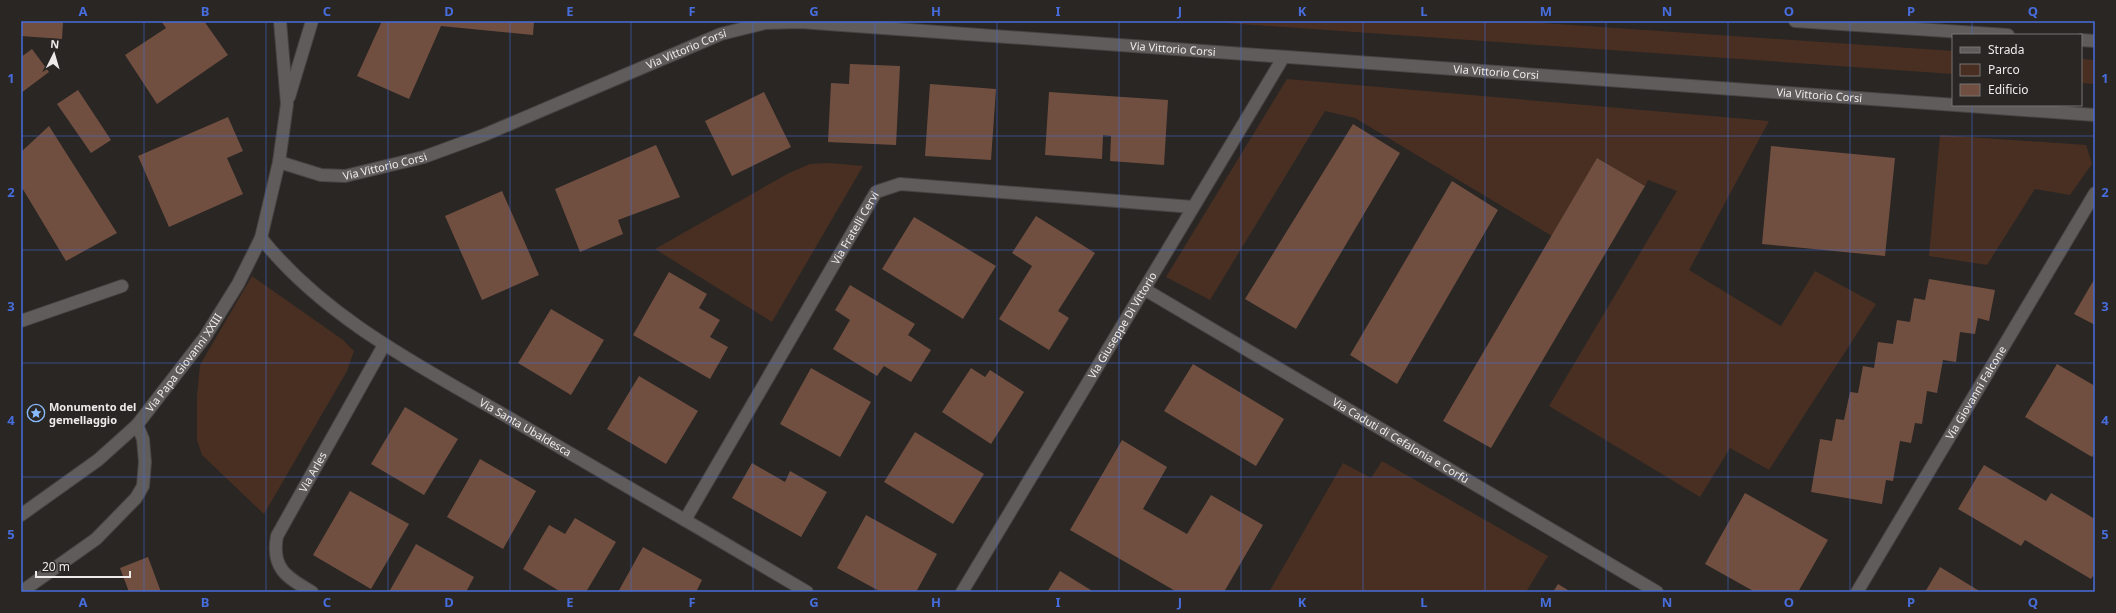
<svg xmlns="http://www.w3.org/2000/svg" width="2116" height="613" font-family="'Noto Sans',sans-serif">
  <style>
    .green { fill: #492f22 }
    .building { fill: #714f40 }
    .lines { fill: none; stroke-linecap: round; stroke-linejoin: round }
    .lane-casing { stroke: #474443; stroke-width: 14 }
    .street-casing { stroke: #474443; stroke-width: 14 }
    .secondary-casing { stroke: #474443; stroke-width: 14 }
    .lane { stroke: #605c5b; stroke-width: 12 }
    .street { stroke: #605c5b; stroke-width: 12 }
    .secondary { stroke: #605c5b; stroke-width: 12 }
    .grid { fill: none; stroke: #476ddc; stroke-width: 1; stroke-opacity: 0.55 }
    .labels { text-anchor: middle; stroke-width: 3; stroke-linejoin: round; paint-order: stroke }
    .street-label { font-size: 11px; fill: #edebea; stroke: #292624 }
    .poi-label { font-size: 11px; font-weight: bold; fill: #edebea; stroke: #292624; text-anchor: start }
    .neatline { fill: none; stroke: #476ddc; stroke-width: 1.5 }
    .grid-label { font-size: 13px; text-anchor: middle; font-weight: bold; fill: #476ddc }
  </style>
  <rect width="100%" height="100%" fill="#292624"/>
  <path class="green" d="M1198,21h314l441,30v23z
    M2081,59l14,1v24l-14,-1z
    M1287,79l482,42 -80,149 92,56 34,-55 61,33 -107,166 -39,-22 -30,49 -151,-91 128,-215 -29,-11 -3,6 -48,-28 -45,78 -197,-118 -30,-7 -115,189 -44,-23z
    M1940,135l146,10 6,19 -22,31 -35,-6 -48,76 -58,-9z
    M829,163l34,3 -91,156 -117,-73 134,-76 21,-9z
    M252,276l91,64 11,11 -7,20 -83,143 -62,-59 -5,-15v-44l3,-31z
    M1382,461l166,95 -22,36h-257l74,-129 28,15z"/>
  <path class="building" d="M21,21h42l-1,18 -41,-3z
    M161,21h43l24,34 -71,49 -32,-49 41,-27z
    M382,21h152l-1,14 -92,-9 -32,73 -52,-23z
    M32,49l17,23 -28,21v-36z
    M850,64l50,2 -4,79 -68,-3 3,-59 18,1z
    M930,84l66,5 -5,71 -66,-4z
    M78,90l33,50 -20,13 -34,-49z
    M764,92l27,55 -59,29 -27,-55z
    M1049,92l119,8 -4,65 -54,-4 1,-25 -8,-1 -1,24 -57,-4z
    M228,117l15,34 -16,7 16,36 -74,33 -31,-71z
    M1353,124l47,29 -104,176 -51,-30z
    M49,126l68,107 -51,28 -45,-75v-34z
    M656,145l24,52 -62,23 5,14 -43,18 -25,-63z
    M1771,146l124,12 -10,98 -123,-12z
    M1597,158l48,28 -154,262 -48,-27z
    M1452,181l46,29 -101,174 -47,-29z
    M502,191l37,84 -57,25 -37,-84z
    M1036,216l59,37 -37,58 11,7 -20,32 -50,-31 33,-53 -20,-13z
    M914,217l82,49 -33,53 -81,-50z
    M669,272l38,22 -8,14 21,12 -10,17 18,10 -18,32 -77,-44z
    M2095,278v47l-21,-11z
    M1929,279l66,11 -6,31 -11,-3 -3,16 -15,-2 -4,30 -13,-2 -6,33 -10,-2 -5,33 -7,-1 -4,20 -11,-2 -7,40 -7,-1 -4,24 -71,-12 9,-53 12,2 4,-22 8,1 6,-28 8,1 5,-27 11,2 4,-26 15,2 4,-24 13,2 4,-24 11,2z
    M850,285l65,39 -7,11 23,15 -20,32 -27,-16 -7,10 -44,-27 17,-29 -15,-10z
    M551,309l53,31 -33,55 -53,-32z
    M1193,364l91,55 -28,47 -92,-55z
    M2057,364l38,22v67l-3,4 -67,-40z
    M811,368l60,34 -31,55 -60,-33z
    M971,368l14,9 5,-7 34,22 -33,52 -49,-32z
    M639,376l59,35 -32,53 -59,-35z
    M405,407l53,32 -34,56 -53,-31z
    M915,432l69,42 -31,50 -69,-42z
    M1122,440l45,27 -24,42 44,25 24,-39 52,30 -39,67h-47l-107,-62z
    M480,459l56,32 -33,58 -56,-32z
    M752,463l33,19 5,-11 37,21 -26,45 -69,-39z
    M1984,465l62,36 5,-8 44,26v54l-4,6 -66,-39 -4,6 -63,-37z
    M350,491l59,33 -38,65 -58,-34z
    M1745,493l83,47 -30,52h-43l-50,-28z
    M866,515l71,39 -21,38h-35l-44,-24z
    M575,518l41,24 -30,50h-25l-38,-23 26,-44 16,9z
    M416,544l58,33 -8,15h-77z
    M643,547l59,33 -6,12h-78z
    M148,557l13,35h-32l-9,-24z
    M1940,567l41,25h-56z
    M1060,571l34,21h-47z
    M1558,584l13,8h-18z"/>
  <g class="lines">
    <defs>
      <path id="lane" d="M21,321l101,-35
        M21,592l75,-53 40,-41 7,-12 2,-24 -2,-23 -6,-14"/>
      <g id="street">
        <path id="s1" d="M279,162l42,13 24,1 79,-19 60,-22 237,-101 44,-11 35,-1 1295,93"/>
        <path id="s2" d="M261,238c67,84 167,132 257,185 97,56 193,112 289,169"/>
        <path id="s3" d="M1144,289l513,303"/>
        <path id="s4" d="M685,520l191,-328 24,-8 293,23"/>
        <path id="s5" d="M312,592c-26,-15 -41,-24 -35,-56l107,-191"/>
        <path id="s6" d="M962,592l321,-534"/>
        <path id="s7" d="M1857,592l238,-399"/>
      </g>
      <g id="secondary">
        <path d="M1795,21l213,14"/>
        <path d="M2081,40l14,1"/>
        <path d="M289,97l23,-76"/>
        <path id="s8" d="M21,515l77,-55 39,-35 68,-88 33,-53 23,-46 18,-76 8,-58 -7,-83"/>
      </g>
    </defs>
    <use href="#lane" class="lane-casing"/>
    <use href="#street" class="street-casing"/>
    <use href="#secondary" class="secondary-casing"/>
    <use href="#lane" class="lane"/>
    <use href="#street" class="street"/>
    <use href="#secondary" class="secondary"/>
  </g>
  <path class="grid" d="M144,21v571M266,21v571M388,21v571M510,21v571M631,21v571M753,21v571M875,21v571M997,21v571M1119,21v571M1241,21v571M1363,21v571M1485,21v571M1606,21v571M1728,21v571M1850,21v571M1972,21v14M1972,105v487M21,136h2074M21,250h2074M21,363h2074M21,477h2074"/>
  <defs>
    <symbol id="sight-ring" viewBox="-11 -11 22 22"><circle r="9.5" fill="#292624" stroke="#89bafc" stroke-width="1.5"/><path d="M0-6L1.8-2.2L6-1.7L2.9 1.2L3.7 5.4L0 3.3L-3.7 5.4L-2.9 1.2L-6-1.7L-1.8-2.2Z" fill="#89bafc"/></symbol>
  </defs>
  <g fill-rule="evenodd">
    <use href="#sight-ring" x="26" y="403" width="20" height="20"/>
  </g>
  <g class="labels">
    <g class="street-label">
      <text dy="4" stroke="none"><textPath href="#s1" startOffset="433">Via Vittorio Corsi</textPath></text>
      <text dy="4" stroke="none"><textPath href="#s1" startOffset="925">Via Vittorio Corsi</textPath></text>
      <text dy="4" stroke="none"><textPath href="#s1" startOffset="1249">Via Vittorio Corsi</textPath></text>
      <text dy="4" stroke="none"><textPath href="#s1" startOffset="1573">Via Vittorio Corsi</textPath></text>
      <text dy="4" stroke="none"><textPath href="#s1" startOffset="109">Via Vittorio Corsi</textPath></text>
      <text dy="4" stroke="none"><textPath href="#s4" startOffset="338">Via Fratelli Cervi</textPath></text>
      <text dy="4" stroke="none"><textPath href="#s6" startOffset="311">Via Giuseppe Di Vittorio</textPath></text>
      <text dy="4" stroke="none"><textPath href="#s8" startOffset="225">Via Papa Giovanni XXIII</textPath></text>
      <text dy="4" stroke="none"><textPath href="#s7" startOffset="232">Via Giovanni Falcone</textPath></text>
      <text dy="4" stroke="none"><textPath href="#s2" startOffset="327">Via Santa Ubaldesca</textPath></text>
      <text dy="4" stroke="none"><textPath href="#s3" startOffset="298">Via Caduti di Cefalonia e Corfù</textPath></text>
      <text dy="4" stroke="none"><textPath href="#s5" startOffset="146">Via Arles</textPath></text>
    </g>
    <g class="poi-label">
      <text x="49" y="411">Monumento del<tspan x="49" dy="13">gemellaggio</tspan></text>
    </g>
  </g>
  <rect width="2116" height="613" fill="none" stroke="#292624" stroke-width="44"/>
  <rect x="1952" y="34" width="130" height="72" fill="#292624" stroke="#777573"/>
  <rect x="1960" y="47" width="20" height="6" fill="#605c5b" stroke="#777573"/>
  <text x="1988" y="54" font-size="12" fill="#edebea">Strada</text>
  <rect x="1960" y="64" width="20" height="12" fill="#492f22" stroke="#777573"/>
  <text x="1988" y="74" font-size="12" fill="#edebea">Parco</text>
  <rect x="1960" y="84" width="20" height="12" fill="#714f40" stroke="#777573"/>
  <text x="1988" y="94" font-size="12" fill="#edebea">Edificio</text>
  <g transform="translate(54 54) rotate(5)" stroke="#292624" stroke-width="3" paint-order="stroke">
  <path d="M0-3L7 15L0 10L-7 15Z" fill="#edebea"/>
  <text y="-6" font-size="11" font-weight="bold" text-anchor="middle" fill="#edebea">N</text>
  </g>
  <path d="M36 571v6h94v-6" fill="none" stroke="#edebea" stroke-width="2"/>
  <text x="42" y="571" font-size="12" fill="#edebea" stroke="#292624" stroke-width="3" paint-order="stroke">20 m</text>
  <rect x="22" y="22" width="2072" height="569" class="neatline"/>
  <g class="grid-label">
    <text x="83" y="16">A</text>
    <text x="205" y="16">B</text>
    <text x="327" y="16">C</text>
    <text x="449" y="16">D</text>
    <text x="570" y="16">E</text>
    <text x="692" y="16">F</text>
    <text x="814" y="16">G</text>
    <text x="936" y="16">H</text>
    <text x="1058" y="16">I</text>
    <text x="1180" y="16">J</text>
    <text x="1302" y="16">K</text>
    <text x="1424" y="16">L</text>
    <text x="1546" y="16">M</text>
    <text x="1667" y="16">N</text>
    <text x="1789" y="16">O</text>
    <text x="1911" y="16">P</text>
    <text x="2033" y="16">Q</text>
    <text x="11" y="83">1</text>
    <text x="2105" y="83">1</text>
    <text x="11" y="197">2</text>
    <text x="2105" y="197">2</text>
    <text x="11" y="311">3</text>
    <text x="2105" y="311">3</text>
    <text x="11" y="425">4</text>
    <text x="2105" y="425">4</text>
    <text x="11" y="539">5</text>
    <text x="2105" y="539">5</text>
    <text x="83" y="607">A</text>
    <text x="205" y="607">B</text>
    <text x="327" y="607">C</text>
    <text x="449" y="607">D</text>
    <text x="570" y="607">E</text>
    <text x="692" y="607">F</text>
    <text x="814" y="607">G</text>
    <text x="936" y="607">H</text>
    <text x="1058" y="607">I</text>
    <text x="1180" y="607">J</text>
    <text x="1302" y="607">K</text>
    <text x="1424" y="607">L</text>
    <text x="1546" y="607">M</text>
    <text x="1667" y="607">N</text>
    <text x="1789" y="607">O</text>
    <text x="1911" y="607">P</text>
    <text x="2033" y="607">Q</text>
  </g>
</svg>
